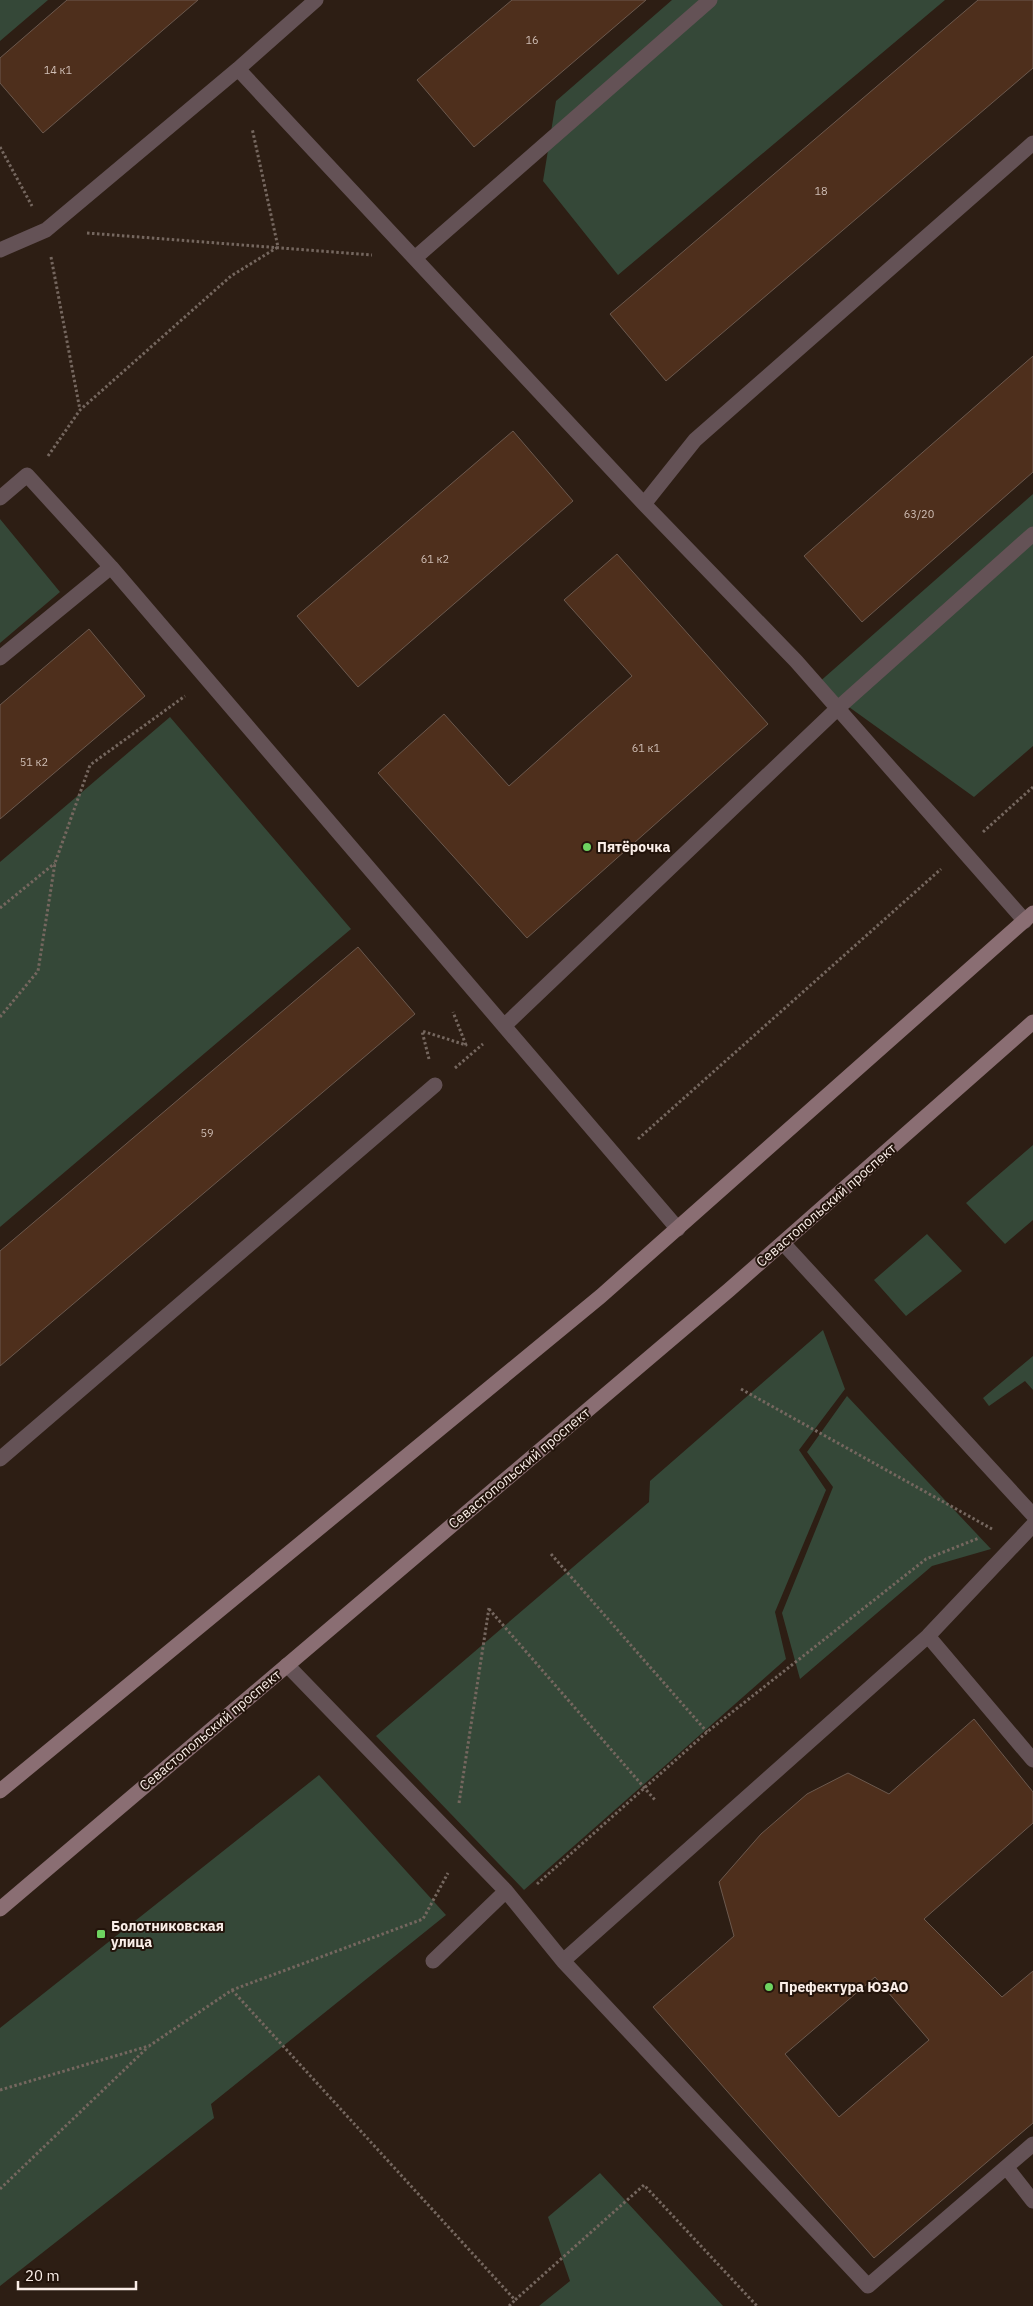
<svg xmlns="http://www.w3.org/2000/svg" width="1033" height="2306" font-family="'IBM Plex Sans',sans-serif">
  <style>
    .green { fill: #354838 }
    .building { fill: #4e2f1c; stroke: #6c594e; fill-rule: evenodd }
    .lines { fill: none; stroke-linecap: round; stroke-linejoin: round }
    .path { stroke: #75675f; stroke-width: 3; stroke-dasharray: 2.5 2.5; stroke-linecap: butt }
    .lane { stroke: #645256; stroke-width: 15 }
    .secondary { stroke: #8a6e73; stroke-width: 15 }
    .poi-dot { fill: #6ed360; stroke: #23140b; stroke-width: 2 }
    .labels { text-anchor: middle; stroke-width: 4; stroke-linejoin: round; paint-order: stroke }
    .number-label { font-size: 11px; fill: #cfbeb5 }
    .poi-label { font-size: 14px; font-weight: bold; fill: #faeee8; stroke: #23140b; text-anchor: start }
    .street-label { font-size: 14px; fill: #faeee8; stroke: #23140b }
  </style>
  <rect width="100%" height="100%" fill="#2d1e14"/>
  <path class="green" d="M0,0h48l-48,41z
    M672,0h273l-327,275 -75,-94 13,-80z
    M1033,494v252l-59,51 -157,-113z
    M0,519l60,73 -60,51z
    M170,717l181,212 -351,298v-365z
    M1033,1145v75l-28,24 -39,-41z
    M927,1234l35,37 -56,45 -32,-36z
    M823,1330l22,59 -46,61 27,40 -51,122 11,47 -262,231 -148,-154 273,-234 1,-21z
    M1033,1356v34l-8,-9 -36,25 -6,-8z
    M847,1396l144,153 -59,17 -132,113 -18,-66 51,-126 -26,-35z
    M319,1775l127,140 -235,189 3,14 -214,168v-258z
    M600,2173l123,133h-184l31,-25 -22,-64z"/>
  <path class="building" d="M67,0h131l-155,133 -43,-50v-25z
    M512,0h134l-172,147 -57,-67z
    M978,0h55v68l-367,313 -56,-67z
    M1033,356v116l-171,150 -58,-66z
    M513,431l60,70 -215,186 -61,-71z
    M617,554l151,170 -241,214 -149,-165 66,-59 65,72 123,-110 -68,-76z
    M89,629l56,67 -145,123v-114z
    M358,947l57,67 -415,352v-115z
    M974,1719l59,73v31l-109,96 78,78 31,-26v152l-159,135 -221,-251 81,-71 -15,-54 42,-48 46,-40 41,-21 41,21zM875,1977l54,63 -90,77 -54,-63z"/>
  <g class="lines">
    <path class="path" d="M0,147l32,59
      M87,233l285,22
      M51,257l29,153
      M48,456l32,-46 151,-134 47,-29 -26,-119
      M983,832l50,-45
      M0,908l55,-45
      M0,1017l38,-46 17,-108 35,-98 95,-69
      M429,1059l-7,-28 44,14 -13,-33
      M455,1068l28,-24
      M638,1139l303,-270
      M741,1389l251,140
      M551,1554l156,178
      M489,1609l166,191
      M459,1803l30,-195
      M537,1884l170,-152 219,-173 53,-21
      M232,1990l283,310 129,-115 113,121
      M0,2090l149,-44 83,-56 191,-71 25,-46
      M0,2189l148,-142
      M509,2306l6,-6"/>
    <path class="lane" d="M238,69l406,435 152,157 229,260
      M0,250l46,-20 192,-161 78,-69
      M415,258l295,-258
      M0,498l27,-23 84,92 567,662
      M644,504l51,-64 338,-297
      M0,658l111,-91
      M504,1026l334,-318 195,-174
      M783,1243l250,272
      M0,1459l435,-374
      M928,1636l105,124
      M287,1665l219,226 57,70 305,325 165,-142
      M433,1961l73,-70
      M563,1961l365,-325 105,-111
      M1007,2168l26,33"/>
    <path class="secondary" d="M0,1791l601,-495 432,-383
      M0,1909l729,-619 304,-268"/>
  </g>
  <g class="poi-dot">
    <circle cx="587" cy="847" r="5"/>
    <rect x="96" y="1929" width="10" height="10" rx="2.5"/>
    <circle cx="769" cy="1987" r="5"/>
  </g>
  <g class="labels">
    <g class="number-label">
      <text x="532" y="44">16</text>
      <text x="58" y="74">14 к1</text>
      <text x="821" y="195">18</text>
      <text x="919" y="518">63/20</text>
      <text x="435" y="563">61 к2</text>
      <text x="646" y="752">61 к1</text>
      <text x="34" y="766">51 к2</text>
      <text x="207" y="1137">59</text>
    </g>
    <g class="poi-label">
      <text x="597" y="852">Пятёрочка</text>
      <text x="111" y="1931">Болотниковская<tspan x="111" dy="16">улица</tspan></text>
      <text x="779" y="1992">Префектура ЮЗАО</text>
    </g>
    <g class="street-label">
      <text transform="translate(826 1205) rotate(-41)" y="5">Севастопольский проспект</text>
      <text transform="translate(519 1468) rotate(-40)" y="5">Севастопольский проспект</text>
      <text transform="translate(210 1730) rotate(-40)" y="5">Севастопольский проспект</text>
    </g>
  </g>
  <path d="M18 2281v8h118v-8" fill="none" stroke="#faeee8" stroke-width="2.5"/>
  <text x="25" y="2281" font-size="15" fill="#faeee8" stroke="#23140b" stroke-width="4" paint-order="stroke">20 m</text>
</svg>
